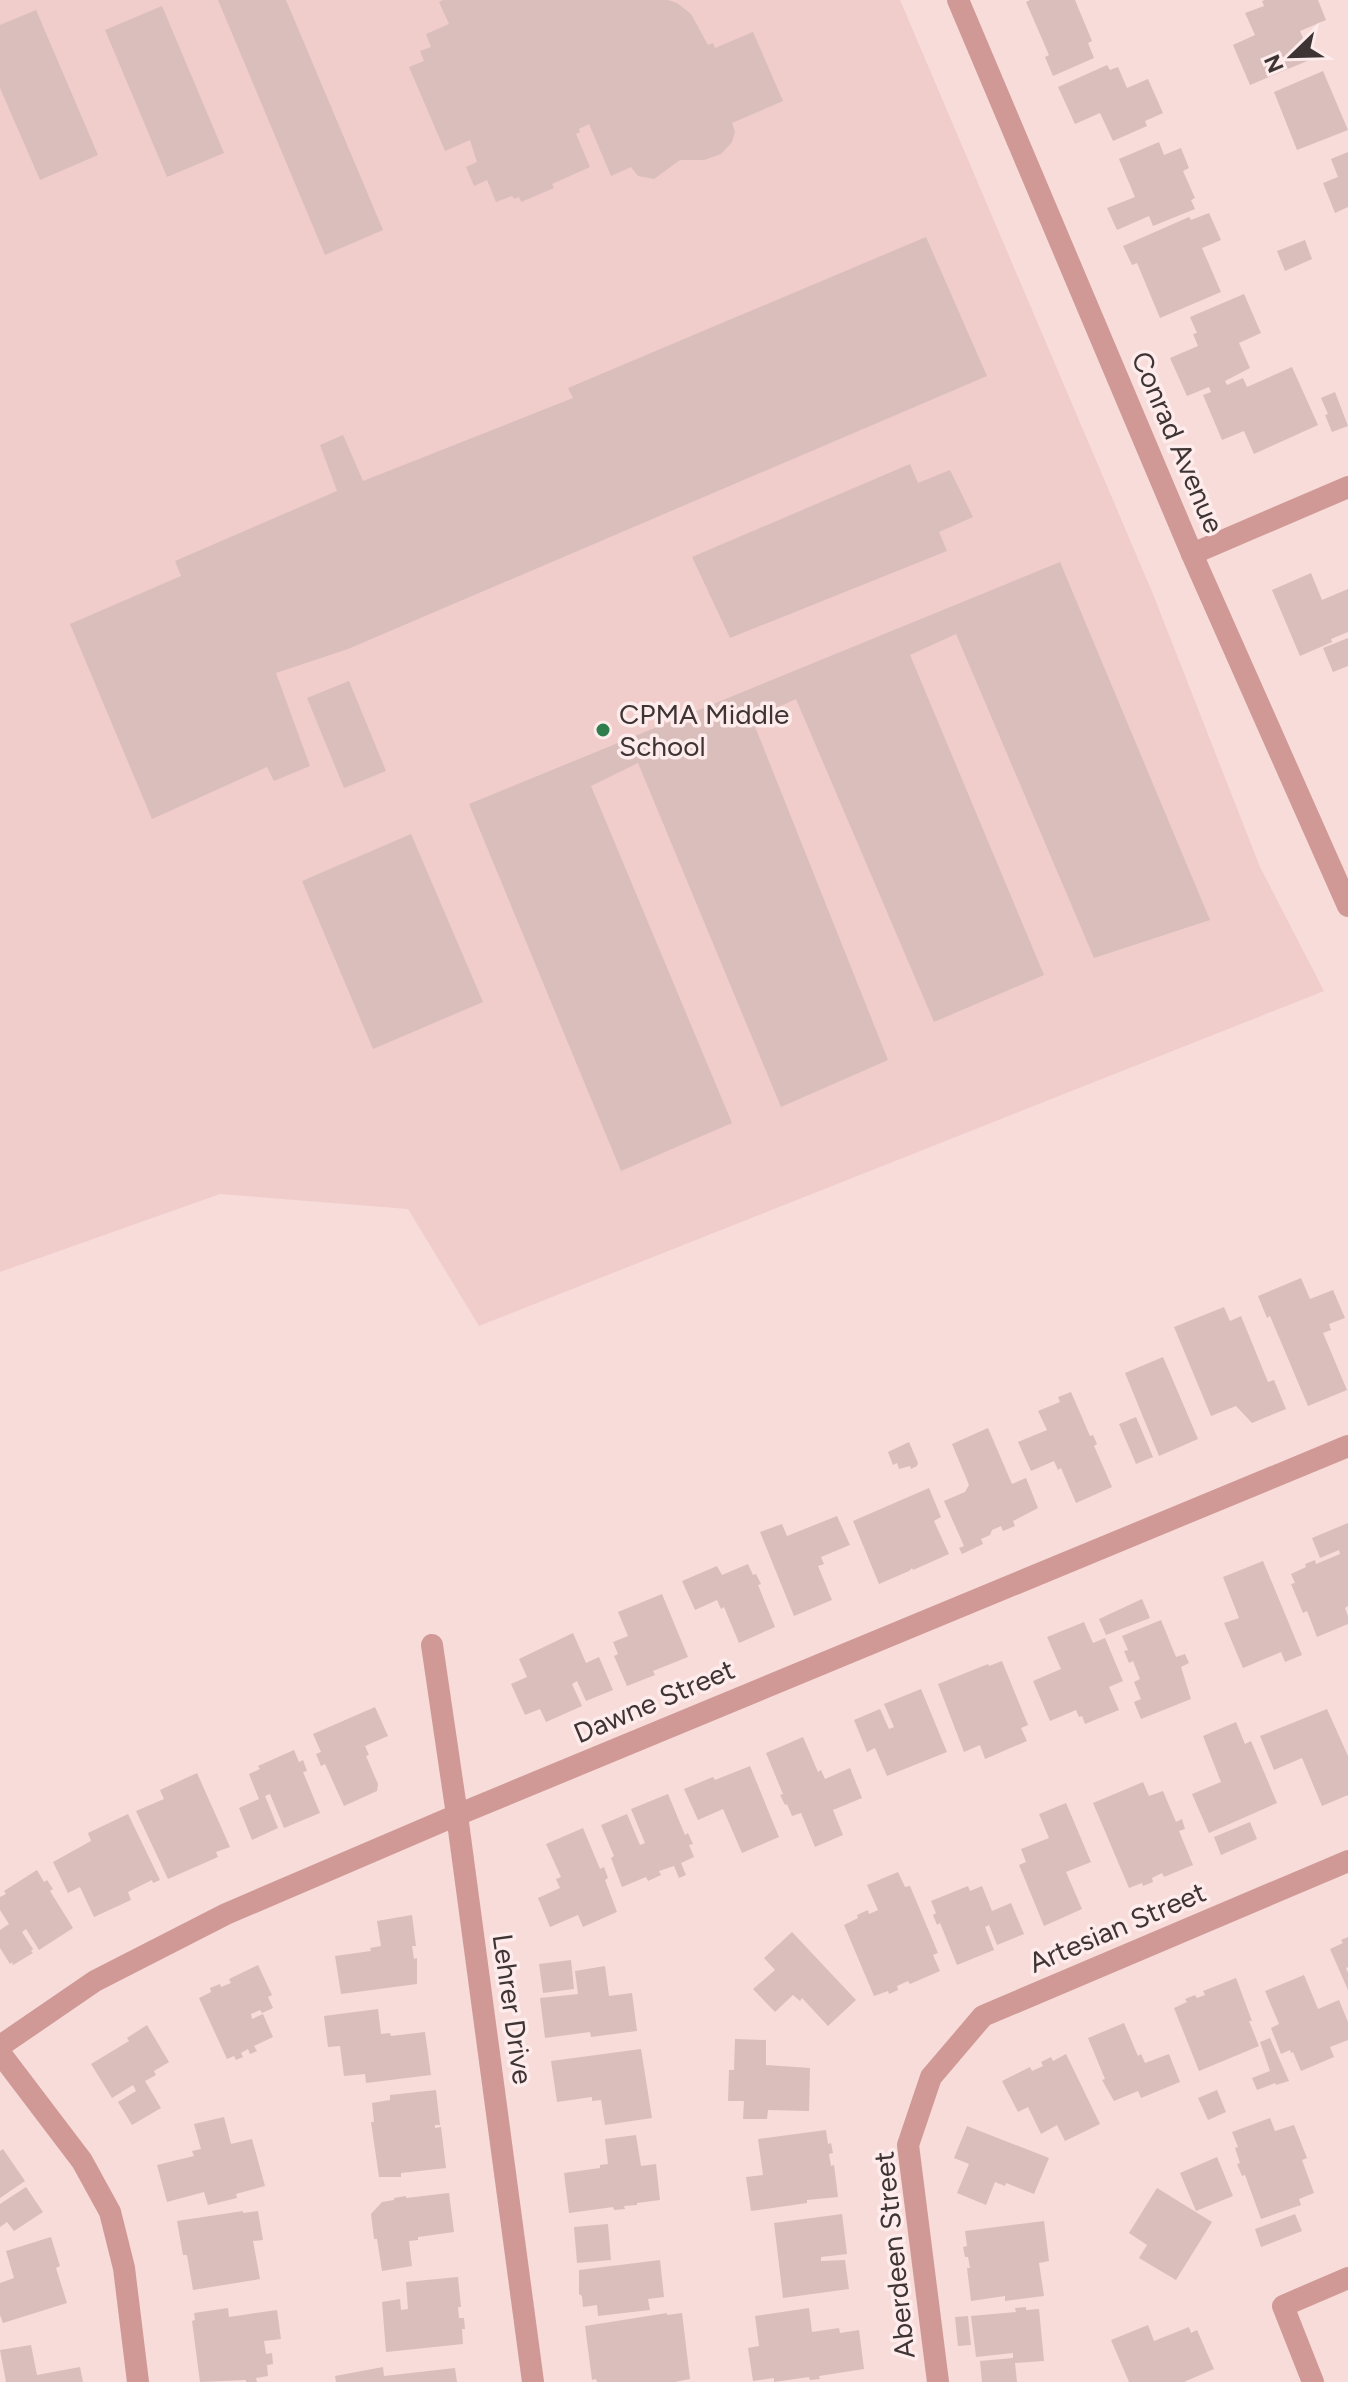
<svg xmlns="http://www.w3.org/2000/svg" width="1348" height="2382" font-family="Figtree,sans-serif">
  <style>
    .built { fill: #f0cdca }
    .building { fill: #d9bebc }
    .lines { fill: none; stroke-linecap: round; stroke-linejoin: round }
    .minor { stroke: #d09996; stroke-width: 22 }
    .tertiary { stroke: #d09996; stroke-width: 22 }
    .poi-dot { fill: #2f7d4c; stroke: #fdeceb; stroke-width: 3 }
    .labels { text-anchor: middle; stroke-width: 7; stroke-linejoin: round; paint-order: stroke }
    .street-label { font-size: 28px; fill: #3f3434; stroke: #fdeceb }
    .poi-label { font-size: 28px; fill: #3f3434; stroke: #fdeceb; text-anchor: start }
  </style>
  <rect width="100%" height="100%" fill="#f7dcda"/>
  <path class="built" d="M0,0h900l253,594 107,273 64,124 -845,335 -71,-117 -188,-15 -220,78z"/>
  <path class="building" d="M218,0h68l97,230 -58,25z
    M443,0h225l9,3 14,11 17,31 5,-2 2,5 38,-16 30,69 -51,22 3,9 -3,10 -11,12 -17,6h-24l-26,19 -16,-3 -7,-9 -20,9 -22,-52 -10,5 1,3 -4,2 14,33 -38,17 2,4 -33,14 -2,-5 -5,2 -2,-3 -16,6 -9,-22 -13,6 -8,-19 11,-5 -7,-22 -25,11 -36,-84 15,-6 -4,-10 11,-4 -5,-13 23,-10 -10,-22z
    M1030,0h45l17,41 -4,2 6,15 -41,18 -8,-19 4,-2 -23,-53z
    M1265,0h53l8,20 -26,11 12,28 -62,26 -17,-40 22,-10 -10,-22 19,-7 -2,-5z
    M162,6l62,147 -57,24 -62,-147z
    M36,10l62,145 -58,25 -40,-92v-63z
    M1107,65l3,5 8,-3 9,21 21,-9 15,34 -18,8 2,5 -34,15 -13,-28 -25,11 -17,-37z
    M1323,71l25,59 -51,20 -23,-58z
    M1159,142l5,13 17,-7 8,20 -6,3 12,27 -4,2 4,9 -42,17 -4,-10 -32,14 -10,-22 28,-11 -16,-38z
    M1348,152v55l-13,6 -12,-30 15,-6 -7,-18z
    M1209,213l12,27 -19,8 19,44 -61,26 -23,-55 -5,2 -9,-19 66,-29 2,3z
    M926,237l61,139 -639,273 -72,24 34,93 -36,15 -7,-14 -115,52 -82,-195 111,-48 -6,-15 162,-70 -17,-46 23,-10 20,46 210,-83 -5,-10z
    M1305,240l7,19 -27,12 -8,-20z
    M1244,294l17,39 -22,10 11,25 -25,13 2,4 16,-7 4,9 45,-20 26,58 -64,29 -10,-23 -22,9 -19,-45 8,-3 -2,-5 -22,9 -17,-38 28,-12 -5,-12 4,-1 -7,-16z
    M1335,392l13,34 -16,6 -7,-17 3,-1 -7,-16z
    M910,464l8,19 32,-13 23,47 -34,15 8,19 -217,87 -38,-81z
    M1060,562l150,358 -116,38 -138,-324 -46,21 134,320 -110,47 -138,-323 -44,20 136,341 -107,47 -143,-344 -47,23 141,337 -111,48 -152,-367z
    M1311,573l11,27 26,-11v43l-17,7 1,3 -32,14 -28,-66z
    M1348,638v28l-15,6 -10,-24z
    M349,681l37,90 -42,17 -37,-90z
    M411,834l72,168 -110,47 -71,-168z
    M1301,1278l9,21 23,-9 12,28 -16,6 2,6 -8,3 24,57 -39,16 -38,-90 -3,2 -9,-22z
    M1224,1307l6,14 11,-5 27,66 6,-2 12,29 -34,14 -16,-17 -25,10 -37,-89z
    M1163,1357l35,82 -39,17 -34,-83z
    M1071,1392l19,44 3,-1 4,9 -3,2 18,41 -36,16 -15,-35 -3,2 -4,-9 -23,10 -13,-29 29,-12 -9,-19 22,-9 -2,-5z
    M1136,1417l17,40 -17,7 -17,-40z
    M988,1428l24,56 14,-6 12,30 -25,13 2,5 -12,5 -2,-5 -9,4 -2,5 -9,4 2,5 -21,10 -3,-6 5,-2 -20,-45 21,-9 4,-7 -17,-41z
    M909,1442l9,21 -1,3 -6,3 -1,-3 -11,3 -2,-6 -4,2 -5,-13z
    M929,1488l12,29 -7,4 15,33 -36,16 -1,-2 -3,3 -30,13 -26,-63z
    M837,1516l13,29 -29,12 3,7 -6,2 14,34 -38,16 -34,-84 22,-8 5,12z
    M1348,1523v83l-3,2 3,8v8l-31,13 -10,-26 -4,2 -12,-29 4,-1 -4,-9 15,-7 -1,-3 10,-4 1,4 24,-10 -1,-4 -19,8 -8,-20z
    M1263,1561l39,94 -17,7 -4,-10 -38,16 -19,-45 15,-5 -16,-41z
    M748,1564l5,11 3,-1 5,10 -3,1 17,42 -36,16 -15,-36 -3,2 -4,-9 -22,10 -13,-29 35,-15 5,9z
    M662,1594l26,63 -35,14 2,4 -28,11 -13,-30 4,-2 -5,-12 15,-6 -10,-24z
    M1142,1599l8,19 -44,17 -7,-16z
    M1161,1620l15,37 9,-3 4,9 -8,4 10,32 -50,20 -7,-17 7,-3 -7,-17 6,-3 -7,-18 -4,2 -5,-12 4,-1 -6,-14z
    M1084,1622l9,21 12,-5 18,43 -14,6 10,23 -34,14 -3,-8 -3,1 -3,-7 -26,11 -17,-40 28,-12 -14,-32z
    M573,1633l13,30 13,-6 14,33 -27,11 -9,-20 -5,3 10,22 -36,16 -6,-13 -15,6 -14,-31 16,-7 -8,-18z
    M1002,1661l26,64 -7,3 6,13 -42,18 -5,-14 -16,7 -26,-68 50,-20 1,2z
    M921,1689l26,63 -60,24 -12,-28 -8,4 -13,-32 26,-11 9,20 5,-2 -10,-23z
    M375,1707l13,29 -23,10 4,9 -3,1 12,28 -1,7 -33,15 -19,-42 -4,2 -5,-12 5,-2 -8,-18z
    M1327,1709l21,47v39l-26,11 -20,-48 -28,12 -14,-34z
    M1236,1722l9,22 6,-3 26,62 -68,30 -17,-39 29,-12 -18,-46z
    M803,1737l15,35 3,-2 4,9 25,-11 12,30 -29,12 10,25 -28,12 -14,-34 -9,3 -5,-12 -2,1 -5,-10 3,-1 -17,-41z
    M294,1750l5,12 4,-2 4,11 -4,1 17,41 -36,15 -14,-34 -5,2 13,32 -26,12 -13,-32 20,-9 -10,-25 11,-5 -2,-3z
    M750,1766l29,71 -37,16 -19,-44 -25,11 -14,-31 29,-12 2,3z
    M197,1773l33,74 -14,5 2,5 -50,22 -32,-68 28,-12 -4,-9z
    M1143,1782l6,14 14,-5 13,31 6,-3 3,10 -6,2 14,34 -29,12 -2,-4 -10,5 1,4 -10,4 -1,-3 -13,5 -36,-85z
    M668,1794l17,41 3,-2 5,11 -4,1 5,12 -13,6 5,12 -7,3 -5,-12 -15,5 2,4 -13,6 -2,-4 -24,10 -11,-29 3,-2 -13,-31 26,-11 13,31 5,-2 -14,-34z
    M1066,1803l25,59 -25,10 16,37 -38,17 -25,-61 7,-3 -5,-13 28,-11 -10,-24z
    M128,1814l32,66 -7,3 -1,-3 -24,12 3,8 -37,17 -14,-30 -12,6 -15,-31 38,-21 -3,-8z
    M1250,1822l7,17 -36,16 -7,-18z
    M583,1828l17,41 4,-2 4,11 -3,2 12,32 -34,15 -5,-12 -28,12 -12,-29 22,-10 -4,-9 5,-2 -15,-33z
    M37,1870l7,12 3,-2 6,9 -3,2 23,37 -34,22 -13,-21 -4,3 11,17 -2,2 2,2 -20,12 -1,-3 -2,2 -10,-16v-18l9,-6 -9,-14v-13l6,-3 -2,-3z
    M898,1872l7,15 5,-1 28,67 -5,2 7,16 -30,13 -2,-3 -11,5 1,4 -9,4 -1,-3 -14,5 -30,-71 14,-7 -1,-3 11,-5 1,4 9,-4 -11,-25z
    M968,1886l2,5 12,-5 10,25 19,-8 13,31 -27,11 -8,-20 -4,2 9,23 -37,15 -17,-42 -3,2 -4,-10 3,-2 -5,-12z
    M412,1915l4,31h-4l2,13 3,-1v26l-76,10 -6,-38 36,-5 -1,-3 11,-2 -4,-25z
    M792,1932l64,68 -28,26 -26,-28 -2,3 -7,-6 -18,17 -22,-23 22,-19 -11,-12z
    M1348,1937v30l-2,1 2,5v17l-18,-41 13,-6 -2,-3z
    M571,1960l3,29 -31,4 -4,-29z
    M258,1965l14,30 -4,2 5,11 -11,5 -2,-3 -9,4 1,5 11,-5 10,23 -19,9 3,5 -7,3 -2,-5 -7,4 2,4 -7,3 -2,-4 -7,3 -28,-61 12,-6 -1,-4 10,-4 1,3 10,-4 -2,-4z
    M605,1966l4,30 23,-3 5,38 -46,6 -1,-5 -45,6 -5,-40 38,-4 -3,-23z
    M1304,1975l14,34 21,-9 9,22v18l-18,7 4,10 -33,14 -8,-19 -2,1 -1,-3 -9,4 -10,-26 8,-4 -14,-33z
    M1236,1978l16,43h-3l10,25 -60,25 -25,-63 13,-6 -2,-3 10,-4 2,3 8,-3 -2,-4z
    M378,2009l3,25 9,-1 1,3 34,-4 6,43 -65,8 -1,-9 -21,2 -4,-30 -12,1 -4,-31z
    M1124,2023l14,33 3,-2 4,9 24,-9 11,28 -39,16 -3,-7 -24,10 -12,-21 3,-1 -17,-41z
    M147,2025l22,37 -15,9 2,4 -11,6 16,27 -29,17 -14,-23 18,-11 -3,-6 -21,13 -21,-34 38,-23 -2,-3z
    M1270,2038l19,43 -13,4 -1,-2 -18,7 -5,-12 18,-7 -10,-29z
    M735,2039l31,1v25l44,3 -1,43 -41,-1 -1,9h-24l1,-18h-16l1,-31h5z
    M641,2049l11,69 -47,7 -4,-25 -9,1v-4l-35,5 -6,-41z
    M1066,2054l34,70 -35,17 -8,-16 -16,9 -13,-27 -10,5 -16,-31 28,-14 2,4 11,-5 -2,-4 10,-5 2,4z
    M436,2090l4,35h-5v3l6,-1 5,41 -45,5v4h-22l-8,-55h3l-2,-19 18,-3v-5z
    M1217,2090l9,22 -18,8 -10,-22z
    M224,2117l7,27 21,-5 13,47 -29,8 1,4 -29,7 -4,-13 -37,10 -10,-37 37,-9 -2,-5 9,-2 -7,-25z
    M1270,2118l5,13 19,-6 13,33 -5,2 12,33 -15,6 2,6 -40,14 -16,-44 -3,1 -5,-12 3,-1 -5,-15 3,-1 -6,-15z
    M967,2126l82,32 -15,36 -28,-11 -1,3 -10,-4 -9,23 -29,-12 12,-29 -15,-6z
    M826,2130l2,14 3,-1 2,10 -4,1 2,12 3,-1 4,32 -31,3v3l-56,8 -5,-34 17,-2 -5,-36z
    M636,2135l5,31 15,-2 4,36 -23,3v2l-13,1 1,3 -11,1 -1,-3 -44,6 -5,-40 36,-5v-3l8,-1 -3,-25z
    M3,2149l22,32 -25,17v-47z
    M1217,2157l16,39 -37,15 -16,-38z
    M26,2187l17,25 -29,19 -7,-9 -7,5v-23z
    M1157,2188l55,34 -36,58 -37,-22 8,-13 -18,-12z
    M449,2193l5,39 -36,5v3l-9,1 3,25 -30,5 -5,-32h-3l-3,-25 11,-12 12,-2v-2l12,-2v2z
    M243,2211v2l15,-2 5,29 -10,1 7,38 -67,11 -6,-35h-4l-6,-34z
    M842,2214l5,40 -26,3v4l24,-1 4,29 -66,9 -9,-75z
    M1295,2214l7,17 -41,16 -6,-18z
    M1044,2221l5,40 -10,2 5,33 -39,5v-5l-34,5 -4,-33h3l-2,-11h-3l-2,-10 4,-1 -2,-15z
    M608,2224l3,36 -34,3 -3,-36z
    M51,2237l9,29 -4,2 11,35 -64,20 -3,-8v-32l14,-5 -8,-27z
    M660,2260l4,37 -16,2 2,11 -52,6 -1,-11 -14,2 -1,-11 -3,-2v-24z
    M458,2277l3,30h-3l1,11h5l1,11h-3l1,15 -77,8 -4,-50 18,-3 1,11 7,-1 -2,-27z
    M1026,2307v3l13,-1 5,52 -29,2 2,19h-35l-2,-21 33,-3v-5l-37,4 -5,-41 45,-4 -1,-4z
    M228,2308l1,9 48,-7 4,29 -17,2 2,13 6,-1 1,11 -6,1 1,11 -12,2 1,4h-11v-2l-46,2 -8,-61 3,-1 -1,-7z
    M809,2308l3,24 27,-4 1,5 19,-3 5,39 -45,7 1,3 -10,1 -1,-3 -35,5v-4l-21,3 -5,-33 11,-2 -4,-30z
    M667,2313v2l15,-2 8,66 -15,3h-78l-1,-3 -4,1 -7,-54z
    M968,2316l3,29 -13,1 -3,-29z
    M1148,2325l6,16 35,-14 2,6 6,-3 17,39 -30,13h-55l-18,-42z
    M31,2345l6,30 43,-8 3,15h-77l-6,-32z
    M383,2367l1,9 71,-8 2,14h-121l-1,-6z"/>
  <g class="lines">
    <path class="minor" d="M1192,554l156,-67
      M432,1645l25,170 76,567
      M0,2046l95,-65 131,-67 231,-99 891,-369
      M0,2053l82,108 28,51 14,56 14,114
      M938,2382l-30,-237 23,-68 52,-61 365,-155
      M1313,2382l-30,-76 65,-28"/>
    <path class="tertiary" d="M958,0l234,554 156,352"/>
  </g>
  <circle class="poi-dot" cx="603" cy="730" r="8"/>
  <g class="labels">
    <g class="street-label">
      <text transform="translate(1178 442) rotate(67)" y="10">Conrad Avenue</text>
      <text transform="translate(654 1701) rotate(-23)" y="10">Dawne Street</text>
      <text transform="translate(1117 1927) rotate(-23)" y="10">Artesian Street</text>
      <text transform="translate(513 2009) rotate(82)" y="10">Lehrer Drive</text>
      <text transform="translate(894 2255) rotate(-96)" y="10">Aberdeen Street</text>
    </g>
    <g class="poi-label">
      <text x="619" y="724">CPMA Middle<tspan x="619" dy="32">School</tspan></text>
    </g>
  </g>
  <g transform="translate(1292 56) rotate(247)" stroke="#fdeceb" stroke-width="6" paint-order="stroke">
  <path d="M0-6L14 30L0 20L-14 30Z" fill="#3f3434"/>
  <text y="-12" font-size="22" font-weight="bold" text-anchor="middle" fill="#3f3434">N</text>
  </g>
</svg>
